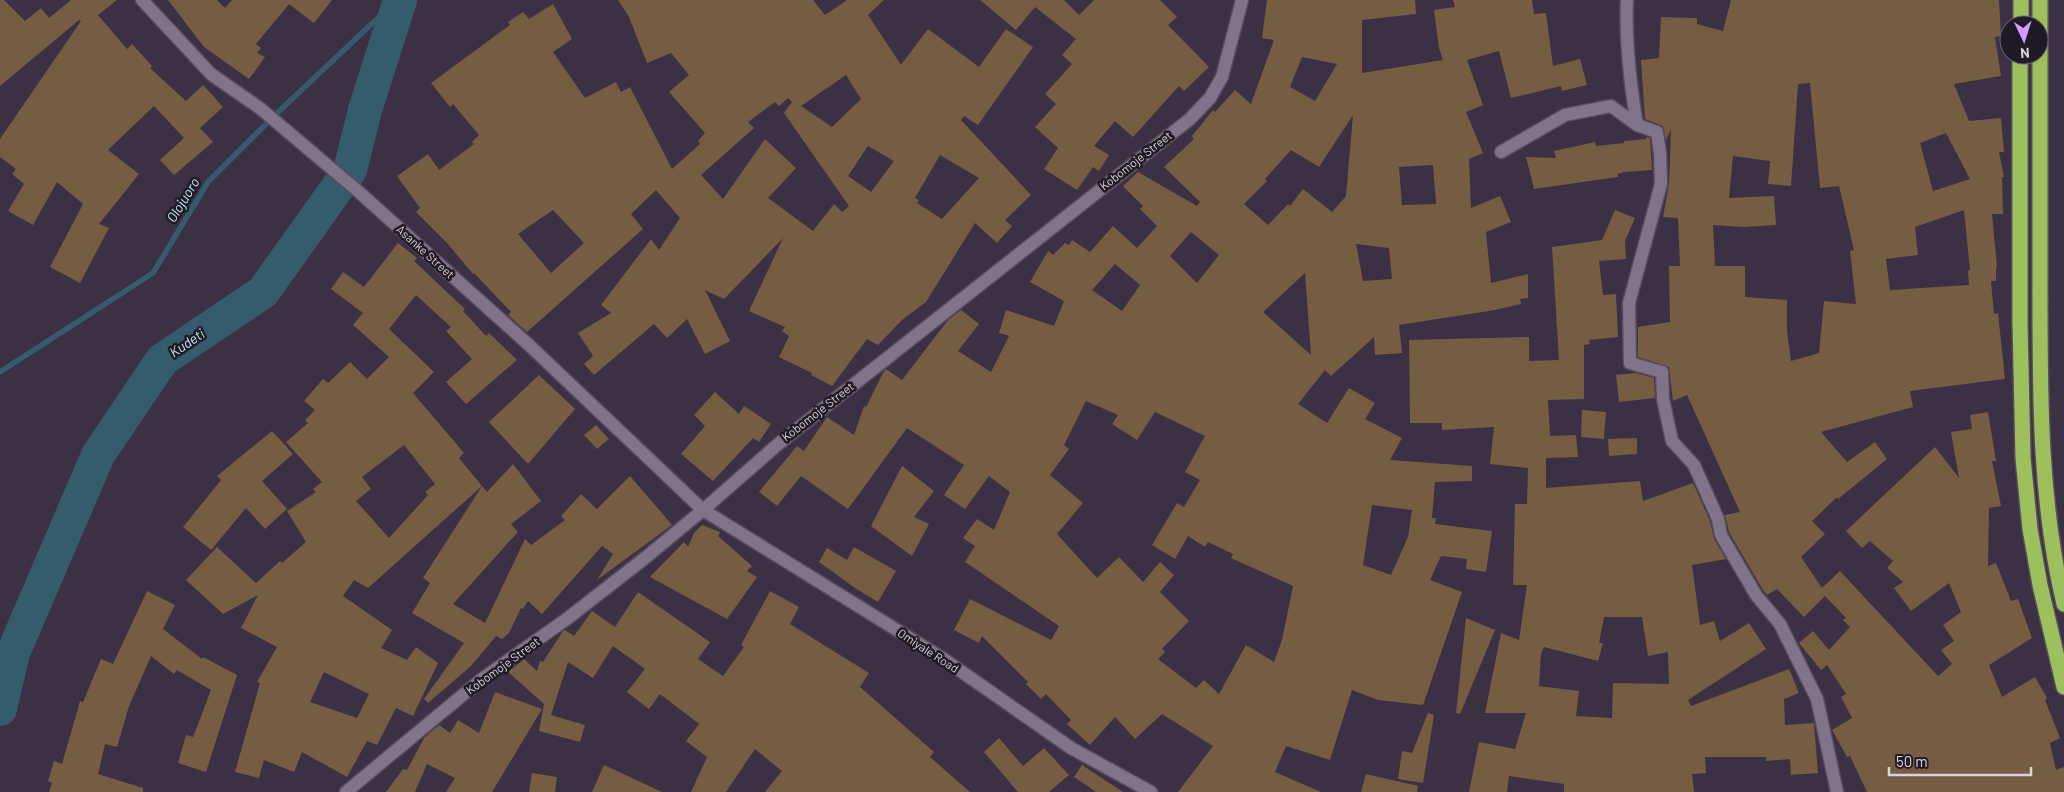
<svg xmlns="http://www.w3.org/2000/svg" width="2064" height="792" font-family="Barlow,sans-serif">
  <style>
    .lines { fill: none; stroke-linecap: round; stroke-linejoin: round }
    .stream { stroke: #355c6c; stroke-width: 5.5 }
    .river { stroke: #355c6c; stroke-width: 34 }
    .building { fill: #755d42; fill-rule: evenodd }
    .street-casing { stroke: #574c5d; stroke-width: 15 }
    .highway-casing { stroke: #574c5d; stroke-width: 18 }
    .street { stroke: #80738a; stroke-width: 12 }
    .highway { stroke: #9dc05c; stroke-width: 15 }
    .labels { text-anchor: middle; stroke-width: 5; stroke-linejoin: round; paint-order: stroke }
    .street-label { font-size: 12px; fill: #dbd3e1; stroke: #201a24 }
    .water-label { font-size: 14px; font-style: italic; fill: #bde6f7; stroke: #201a24 }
  </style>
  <rect width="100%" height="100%" fill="#3c3044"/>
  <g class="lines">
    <path class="stream" d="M0,372l153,-99 55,-91 68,-68 121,-114"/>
    <path class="river" d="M0,709l13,-56 85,-198 64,-95 101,-68 87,-122 15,-60 35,-110"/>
  </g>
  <path class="building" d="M0,0h4l21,21 16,-13 8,10 22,-18h46l-19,15 29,34 5,-5 20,22 -2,2 36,33 17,-16 20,22 -23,21 13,14 -39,33 -14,-15 24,-22 -30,-32 -46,44 31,24 -40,50 10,4 -29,55 -30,-16 33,-63 -26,-22 -24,43 -25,-14 16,-27 -12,-10 4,-5 -16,-12v-18l81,-118 -2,-1 -79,66z
    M168,0h49l8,8 7,-8h100l-18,23 -25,-19 -33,40 5,4 -4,5 8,4 -16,22 -45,-32z
    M618,0h195l12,15 22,-15h37l-16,15 33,50 27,-36 51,38 27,-38 27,18 -55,78 -14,-9 -3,4 70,75 -26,25 7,6 -15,17 -22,-20 -49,79 -24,18 -24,25 -11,-6 -35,47 -21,-11 1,-2 -33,-16 10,-21 -7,-5 3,-4 -36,-16 34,-73 -59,61 -19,-9 25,51 -25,13 -18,-35 -20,19 -13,-14 -60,51 -10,-11 9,-8 -15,-23 33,-20 -10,-8 50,-66 8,11 21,-32 -24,-28 -25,24 12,15 -116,103 -19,-17 3,-3 -37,-39 -1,1 -25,-30 -32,-32 4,-4 -23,-32 31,-22 11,16 35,-26 -2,-2 7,-7 -26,-31 -3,3 -19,-24 79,-58 -2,-3 15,-10 6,7 24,-15 19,35 -19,13 32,46 31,-16 5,10 9,-5 42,82 28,-25 -2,-3 7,-8 -36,-41 20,-17 -18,-22 -24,10 -18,-46zM846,75l15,24 -29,28 -31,-21zM788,98l4,4 -8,11 65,93 -7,6 -8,-8 -21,27 -45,-33 28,-30 -31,-29 -42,60 -22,-24 53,-47 -6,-6 27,-20 4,4zM868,146l26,15 -23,31 -23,-16zM940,155l39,23 -37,41 -25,-16 2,-3 -4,-2zM553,210l31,33 -33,30 -33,-39z
    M980,0h84l15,15 15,-15h66l17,17 -9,8 41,42 -25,24 -5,-5 -46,51 -18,-16 -21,25 15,9 -10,16 -6,-4 -16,23 -33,-21 14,-21 -23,-21 21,-23 -11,-10 27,-30 -10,-9 14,-16 -41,-32 -19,23z
    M1267,0h148l1,14 -54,6v53l81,-13 -4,-12 -5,-38 21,-3 -2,-7h79l2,14 12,-1 7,53 27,-7 7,26 -25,6 -1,-5 -50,12 -12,-47 -32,9 16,45 -17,7 17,41 -14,6 2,49 29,-12 11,26 -25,10 5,51 37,-9v24l-8,1 1,5 -26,6 -96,15 3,28 -27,2 -1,-18 -43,39 -6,-6 -27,34 29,19 22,-35 26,15 -10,16 37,19 -12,22 82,6v15l-37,1 -3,36h4l-1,6 57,7 -6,41 -20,-3 1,-10 -26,-3 -11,24 32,12 -39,113 -45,-5 -26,-10 -22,70 -44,-14 -11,26 46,20h-143l35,-46 -51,-32 -27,25 -20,-22 -25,28 -23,-21 4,-4 -25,-26 -5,5 -15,-15 2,-2 -46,-46 -3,7 -25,-13 16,-31 81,41 8,-14 -94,-64 10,-16 -12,-8 14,-19 17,11 16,-38 -21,-16 -24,33 -21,-14 20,-30 -57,-37 -59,81 -47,-33 -24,30 -18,-14 38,-46 7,5 23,-34 27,18 10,-29 2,1 18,-36 2,-2 16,11 46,-60 13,-10 18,14 -21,27 33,21 18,-36 -10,-3 7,-23 48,16 10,-25 -34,-19 18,-31 5,4 12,-12 4,2 3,-5 18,12 23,-26 24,22 20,-22 -17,-17 3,-3 -20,-20 15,-14 59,34 3,-4 -36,-35 30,-28 -2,-3 21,-26 2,2 20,-22 16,14 23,-64 -12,-2zM1302,57l35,7 -22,37 -25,-14zM1353,115l-7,81 -14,16 -29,-23 -13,17 -2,-2 -20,21 -24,-21 23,-23 -2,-2 26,-29 28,17zM1433,165l3,39 -34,1 -3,-38zM1191,232l28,23 -22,28 -27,-27zM1356,244l33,4 3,31 -29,2zM1115,264l25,21 -18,26 -30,-21zM1305,273l6,82 -48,-43zM1086,401l32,14 -6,9 25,16 18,-28 50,24 -20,36 15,8 -16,27 -7,-4 -25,42 23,14 13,-23 17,11 3,-5 25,12 -2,4 62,28 -11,54 -8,22 -28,-17 -27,49 -15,-14 -8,8 -38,-29 7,-7 -3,-3 27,-28 -29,-29 14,-17 -14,-13 -17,20 -24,-25 -22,21 -40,-44 26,-31 -33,-28 19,-26 -5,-4zM1372,505l40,5 -4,27 -17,38 -28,-10z
    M1731,0h268l2,36 -6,1 6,39 -47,8 15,37 32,-3 3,34h-5l5,25h-2l1,37h-11l5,53h-1v14h-5l3,33 4,-1 7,66 -95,12 3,16 -92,25 26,30 28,-20 12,17 -49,40 -1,-2 -25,24 13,13 -24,23 21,31 18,-17 98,105 14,-12 -11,-14 13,-9 -11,-16 18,-13 -12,-29 -38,28 -17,-23 9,-6 -16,-14 6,-7 -23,-20 -8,7 -16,-17 89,-84 24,31 -8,-46 21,-3 -2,-14 18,-3 8,49h-4l9,45 -12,2 -1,58 8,-3 15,38 7,-2 14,39 -43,27 13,32 33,-20 12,21 -2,2 15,38 -10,5 6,27 8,-3v25h-197l-17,-36 -3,1 -15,-27 20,-12 -11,-21 5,-3 -19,-29 -6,5 -22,-27 14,-12 16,19 21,-23 -7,-7 3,-2 -21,-22 -21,21 -27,-28 -10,6 -4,-5 -34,-58 -4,-17 15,-3 -53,-117 -14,6 -4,-34 -31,-10v-30l32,-5 -1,-56h11l-2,-48 -15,-1 6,-33 2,-55 -5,11 -3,-14 -18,-7 -4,-59 18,-2 2,-41 36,1v6l26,7zM1810,83l10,105 19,-2 15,64 -4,1 6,53 -32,-3 -5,52 -28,8 -4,-30v-31l-42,-3v-31h-30l-2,-41 31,2 32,-2 -2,-29 -45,2 4,-42 37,5 -2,23 23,2 7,-102zM1946,133l24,46 -37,12 -13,-48zM1964,210l6,60h-2l1,15 -79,5 -4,-31 32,-4 -3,-28z
    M1646,137l4,1 2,32 -28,2 -6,2v3l-84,12 -8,-32 30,1 -2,-7 41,-9 1,4 28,-3v-2l22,-2z
    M1615,210l20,8 -10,23 1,18 -27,2 4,34 13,-1 2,43 -29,3 1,4 -6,1v54l-36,1 2,36 26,-1 2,22 -32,1v30l94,-7 3,20 50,-18 17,38 4,18 12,20 -34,6 8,60 14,-4 6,20 29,-18 17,26 -78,51 3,6 98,-37 10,24 -15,6 1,26 29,-2 4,50 -27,2 -1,-16 -24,2v-4h-61l1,16 -14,1 2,18h-130v-8l-55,-8 -2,16h-38l10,-50 36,7 11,-36h-41l16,-80 18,7 8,-55h-14l2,-81h12l1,-36 -38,-4 4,-37 -52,3v-7h-32l-1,-83 120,-3v24l30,-1 -7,-113 50,-7zM1604,617h38l6,39 20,-4 1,32 -56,-1 -1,35 -36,-2 3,-25 -40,-5 2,-32 3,-7 54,14 5,-18h-4z
    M398,243l19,15 -3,3 51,48 -2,2 23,25 3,-3 28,27 -51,44 -20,-22 26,-23 -26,-28 5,-4 -35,-32 -27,34 45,43 -21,21 51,60 -5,5 23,28 -114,102 -14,-8 -11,16 49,34 -11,18 26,12 9,-13 22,16 -25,53 -17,-8 -19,37 -10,-4 -20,36 -45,-25 -8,20 -30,-12 -5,18 -24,-6 25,-89 -3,-1 20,-35 -36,-19 17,-33 -35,19 -37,-34 31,-33 39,36 24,-22 2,2 24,-21 -19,-31 29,-19 -3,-3 9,-7 -36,-40 22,-19 -3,-3 10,-10 -11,-9 19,-22 5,4 22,-21 17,17 22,-22 -36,-32 10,-12 -32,-24 12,-17 21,15zM404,445l31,39 -10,8 3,3 -39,43 -33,-37 15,-12 -9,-12zM324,672l45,22 -12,24 -47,-16z
    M1636,373l18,5 1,20 -36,4 -3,-27z
    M539,375l36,34 -47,55 -39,-42z
    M715,392l24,22 5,-8 27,18 -12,18 -6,-4 -40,43 -32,-27 24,-28 -11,-11z
    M1582,410l24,2 -2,27 -23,-2z
    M596,425l13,14 -12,10 -13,-14z
    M272,431l21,23 -31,27 25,28 -22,20 -19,-21 -35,42 -28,-23 38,-47 -4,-4z
    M1637,438v16l-28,2 -1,-17z
    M513,464l28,37 -30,23 7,8 -65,72 32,19 40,-84 6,6 34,-25 -4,-4 20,-22 16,15 33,-33 42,49 -75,55 16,-26 -11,-8 -60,68 -14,-13 -5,8 -2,-1 -12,25 -7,6 -6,-3 -25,30 -43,37 -4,-4 40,-56 -52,-30 18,-30 -7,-5 59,-92 5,6z
    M902,466l32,25 -20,26 15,7 -17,32 -41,-30z
    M702,525l18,7 -2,4 34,30 -5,5 10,6 -30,42 -77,-42 34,-35 4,5 6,-14z
    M854,547l42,24 -18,31 -23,-14 -36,-26 8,-14 20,12z
    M147,591l28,14 -12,24 39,30 1,-2 34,18 -31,97 -28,-9 8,-28 7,2 18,-47 -34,-20 -3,4 -23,-18 -22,50 -12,41 -12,-3 -7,30 45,14v4h-94l3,-9 -4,-2 6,-20 8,3 18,-63 3,1 18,-43 12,5z
    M770,591l29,16 -9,17 79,49 -9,14 74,65 -4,5 40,35h-205l17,-21 -27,-22 -29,43h-35l16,-35 -21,-16 13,-17 -39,-30 -11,15 -22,-17 18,-23 -32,-23 -20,32 -25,-16 -17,53 34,10 -5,17 -41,-11 5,-27 -36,-32 16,-13 13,12 3,-10 3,1 20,-31 2,-1 9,6 18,-25 23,16 23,-35 72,50 -12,17 25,17 21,-29 -3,-2z
    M1466,618l29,12 -35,84 -4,-1z
    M495,692l47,17 -50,83h-46l9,-14 -28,-14 -12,28h-29l17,-23 4,1 17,-32 15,-13 11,8 8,-13 21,13z
    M1428,713l6,2 -11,68 -25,-4 4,-28 10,2z
    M999,738l24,28 21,-18 25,27 -20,17h-31l-34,-40z
    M604,765l58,27h-70z
    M1082,765l41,27h-27l-4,-3 -18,-12z
    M532,773l25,4 -2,15h-26z
    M1366,774l52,12 -1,6h-56z"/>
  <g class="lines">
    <defs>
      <path id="street" d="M142,0l69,74 50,35 98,83 170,153 174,165 239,148 129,90 80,44
        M1627,0c-2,42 3,83 10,125
        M1501,152l64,-37 46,-9 26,19 20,7 3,21 1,31 -32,119 1,60 32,9 1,27 9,42 22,24 24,54 3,16 35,60 24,29 37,75 20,93
        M346,792l136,-113 86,-61 77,-60 58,-48 74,-65 413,-326 20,-21 12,-21 20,-77"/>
      <path id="highway" d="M2040,0c0,95 0,189 0,284 0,107 -1,215 24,320
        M2021,25v-25
        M2020,55v267l3,136 7,71 10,56 24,102"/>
    </defs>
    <use href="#street" class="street-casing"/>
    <use href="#highway" class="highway-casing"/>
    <use href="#street" class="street"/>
    <use href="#highway" class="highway"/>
  </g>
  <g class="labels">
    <g class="street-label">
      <text transform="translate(1136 161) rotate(-38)" y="4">Kobomoje Street</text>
      <text transform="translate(425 252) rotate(42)" y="4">Asanke Street</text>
      <text transform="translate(818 412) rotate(-38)" y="4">Kobomoje Street</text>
      <text transform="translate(928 651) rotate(33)" y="4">Omiyale Road</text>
      <text transform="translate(503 666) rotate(-36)" y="4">Kobomoje Street</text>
    </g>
    <g class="water-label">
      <text transform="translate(183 200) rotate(-58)" y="5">Olojuoro</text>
      <text transform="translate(187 343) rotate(-34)" y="5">Kudeti</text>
    </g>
  </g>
  <g transform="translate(2024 40) rotate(176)"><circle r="24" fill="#201a24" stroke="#6b6470"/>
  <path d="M0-4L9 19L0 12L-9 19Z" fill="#d09dff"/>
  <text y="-8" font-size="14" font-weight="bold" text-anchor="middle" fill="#dbd3e1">N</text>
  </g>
  <path d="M1889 767v8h142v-8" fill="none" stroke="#dbd3e1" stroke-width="2.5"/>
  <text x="1896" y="767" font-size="15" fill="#dbd3e1" stroke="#201a24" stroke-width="4" paint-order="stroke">50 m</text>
</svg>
